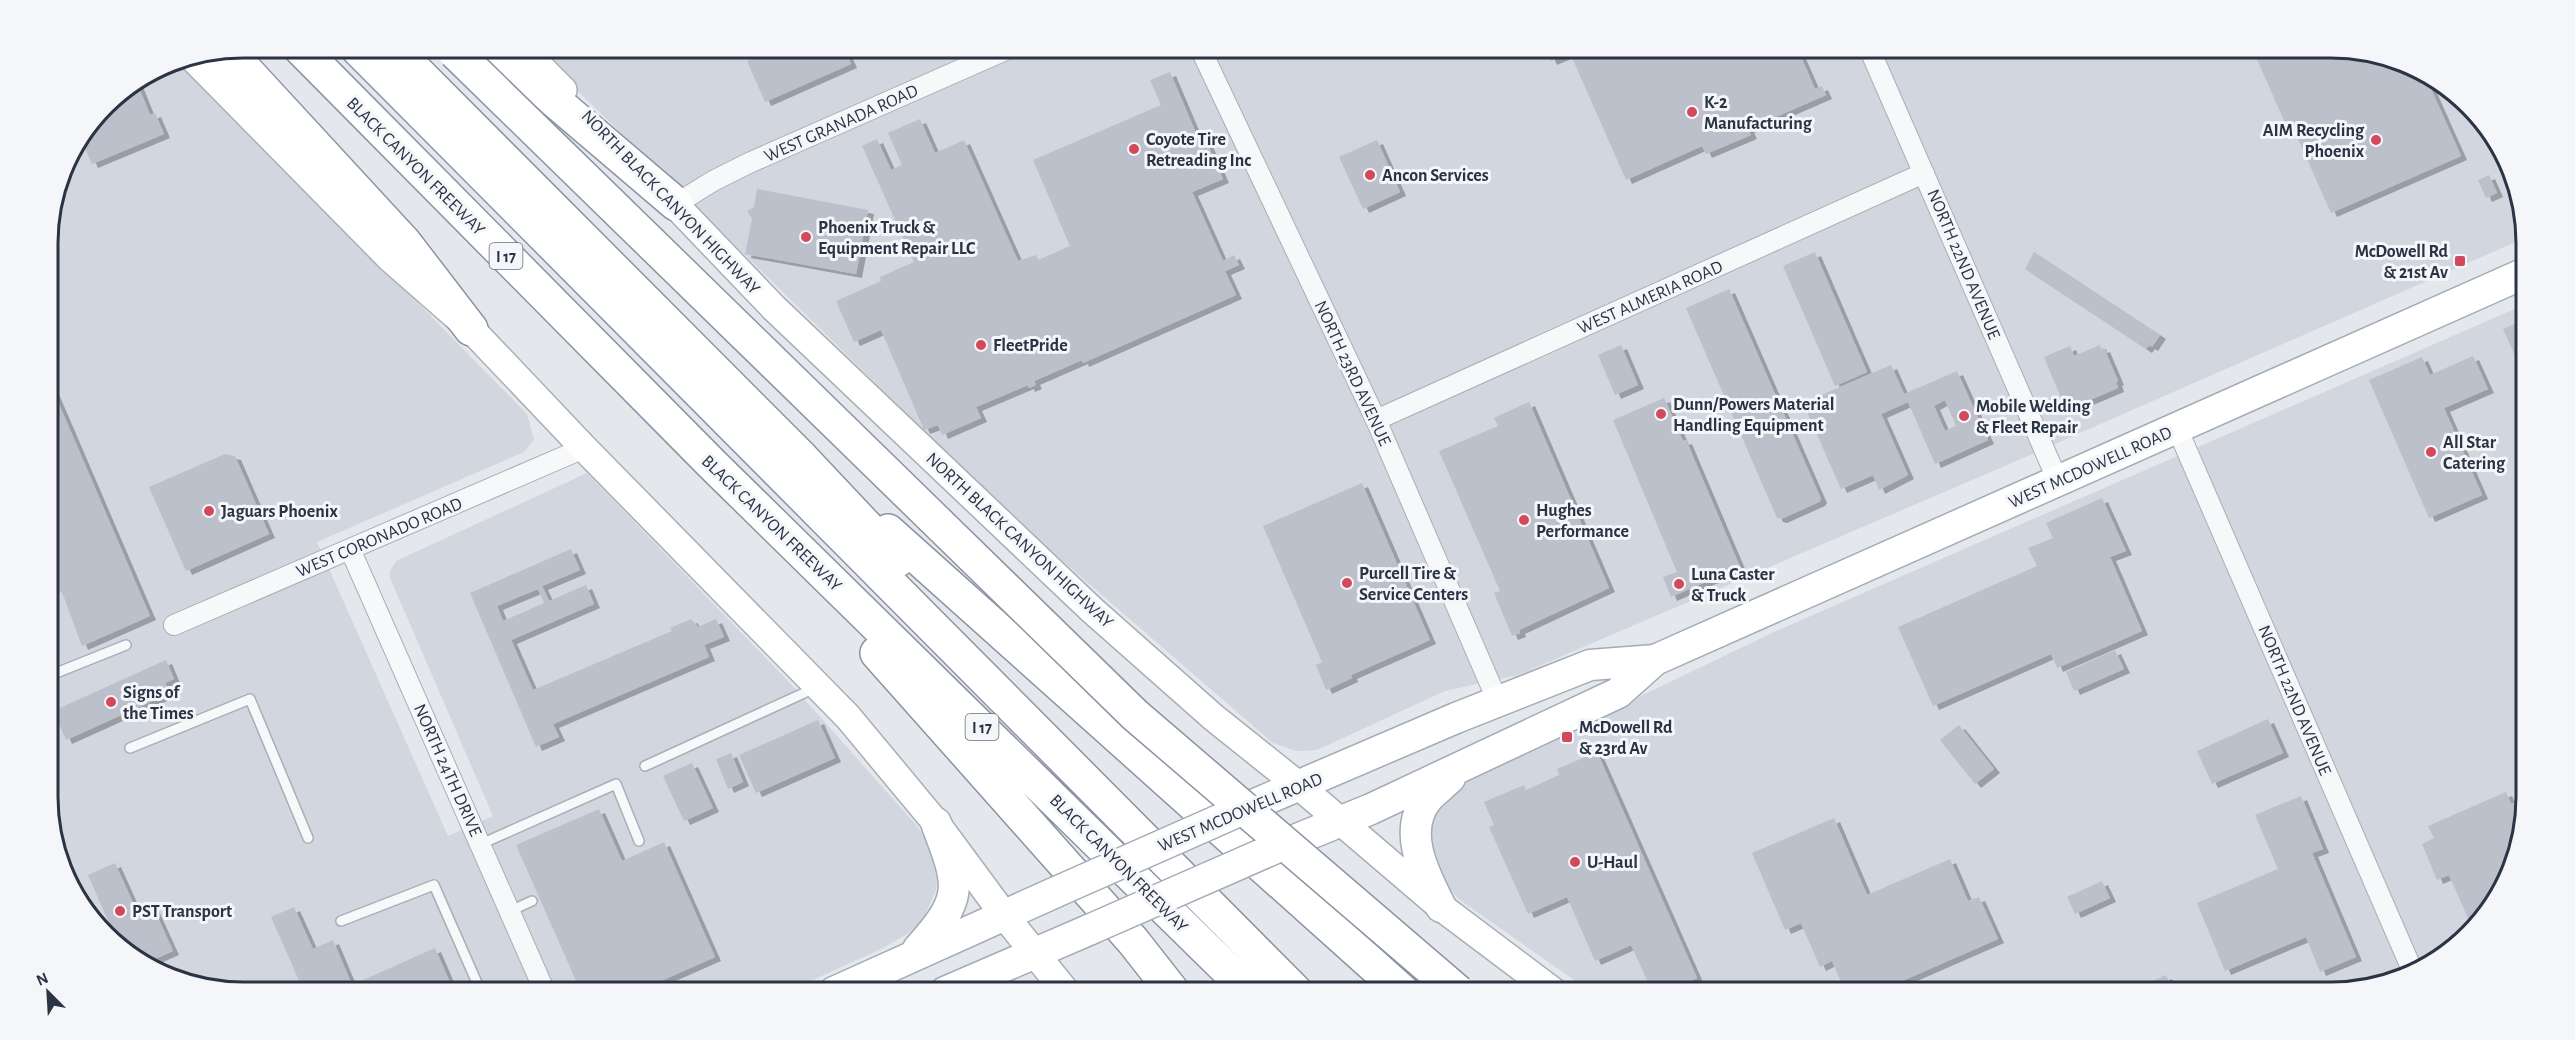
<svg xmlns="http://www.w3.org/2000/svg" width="2575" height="1040" font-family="'Alegreya Sans',sans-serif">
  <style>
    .built { fill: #d2d6de }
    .building { fill: #bbc0ca; fill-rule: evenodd; filter: url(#shadow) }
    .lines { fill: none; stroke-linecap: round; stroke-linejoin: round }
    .service-casing { stroke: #a9aeb7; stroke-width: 12 }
    .minor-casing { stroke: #a9aeb7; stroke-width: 22 }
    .secondary-casing { stroke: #a9aeb7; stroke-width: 30 }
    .primary-casing { stroke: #a3abb8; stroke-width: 33 }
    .motorway-casing { stroke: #8b94a3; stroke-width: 36 }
    .service { stroke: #f7f8fa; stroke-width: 9 }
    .minor { stroke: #f7f8fa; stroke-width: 20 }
    .secondary { stroke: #fff; stroke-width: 27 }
    .primary { stroke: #fff; stroke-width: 30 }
    .motorway { stroke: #fff; stroke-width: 33 }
    .primary-bridge-casing { stroke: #a3abb8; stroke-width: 33; stroke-linecap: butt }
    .motorway-bridge-casing { stroke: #8b94a3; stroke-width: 36; stroke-linecap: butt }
    .primary-bridge { stroke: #fff; stroke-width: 30 }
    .motorway-bridge { stroke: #fff; stroke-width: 33 }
    .poi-dot { fill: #d1495b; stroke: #f4f6f9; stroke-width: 2 }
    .labels { text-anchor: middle; stroke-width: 6; stroke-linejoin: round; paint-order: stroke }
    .shield { fill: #f4f6f9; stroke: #676e7b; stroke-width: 1.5 }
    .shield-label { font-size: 16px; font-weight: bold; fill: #2b3445 }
    .poi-label { font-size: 18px; font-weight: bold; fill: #2b3445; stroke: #f4f6f9; text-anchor: start }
    .street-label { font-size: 18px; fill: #2b3445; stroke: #f4f6f9 }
    .rim { fill: none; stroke: #2b3445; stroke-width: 3 }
  </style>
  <defs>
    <filter id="shadow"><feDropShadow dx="6" dy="4" stdDeviation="0" flood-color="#0004"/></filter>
  </defs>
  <rect width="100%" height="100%" fill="#e4e7ec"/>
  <path class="built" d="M534,48h1798l63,10 84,57 28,42 18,60v21l-518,227 -489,210 -73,16 -128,59 -21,1 -23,-8 -261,-226z
    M180,60l347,354 7,26 -10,12 -207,90 131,294 45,-20 -103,-238v-7l6,-10 191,-88 203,210 127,143 17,24 4,17 -2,23 -15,34 -17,12 -25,14 -93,42h-543l-63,-10 -84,-57 -44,-90 -4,-605 20,-73 46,-60 55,-34z
    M2526,304l1,493 -10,63 -30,55 -37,37 -55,30 -51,10h-753l-131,-92 -15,-15 -9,-14 -7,-36 5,-20 26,-32 314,-151z"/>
  <path class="building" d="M775,48h69l7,16 -86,38 -18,-41z
    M1545,48h252l18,41 7,-3 4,9 -78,34 3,6 -45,19 -4,-8 -76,34 -56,-127 -19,8z
    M2252,48h80l56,9 4,10 9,-4 26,17 34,76 -130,57 -41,-92 -5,2z
    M1170,72l28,66 6,-2 19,43 -31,13 31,69 11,-6 5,10 -14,6 11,24 -153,68 -1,-3 -48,21 2,4 -7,3 -1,-3 -52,22 5,11 -39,17 -4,-10 -14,5 -43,-100 -27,12 -18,-41 45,-20 -1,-4 34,-15 -52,-116 15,-7 14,31 11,-5 -14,-32 32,-14 15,34 29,-13 54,121 18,-6 2,5 32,-14 -37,-86 128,-55 -11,-25z
    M137,83l13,32 5,-2 9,21 -72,30 -9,-20 -8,4 39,-51z
    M1377,140l23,52 -37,17 -24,-52z
    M2489,175l8,18 -11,5 -8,-18z
    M757,189l111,21 -12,64 -111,-20 7,-35 -5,-8 7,-4z
    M1815,252l52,120 -32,14 -52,-120z
    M2034,252l126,83 -8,12 -3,-2 -3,4 -121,-80z
    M1729,289l92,210 -2,3 -38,17 -4,-1 -91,-210z
    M2526,319v61l-23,-51z
    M1621,345l17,40 -23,10 -17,-40z
    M2100,345l1,4 3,-1 14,33 -2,1 2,6 -52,22 -22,-53 26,-11 4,10z
    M2473,356l15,33 -44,19 38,87 -53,23 -60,-138 53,-23 8,18z
    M1891,365l13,29 53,-23 31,69 -53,24 -27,-62 -27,12 27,61 -29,15 -6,-15 -32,14 -38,-86zM1945,400l11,26 -11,5 -11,-25z
    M49,381l101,235 -68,30 -20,-54 -4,1 -8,-17z
    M1664,398l19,43 3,-1 54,127 -69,30 -8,-20 14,-5 -64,-152z
    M1529,402l80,186 -90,42 1,3 -8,3 -18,-43 6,-2 -61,-140 59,-25 -4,-8z
    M225,454l10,2 34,78 -83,37 -37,-84z
    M1362,483l68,157 -79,35 1,3 -26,12 -10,-25 6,-3 -59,-136z
    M2102,498l24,53 -16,6 32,74 -85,37 -6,-14 -118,52 -35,-79 139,-61 -9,-18 25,-10 -7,-15z
    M571,549l9,21 -38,16 7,15 37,-16 8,19 -83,36 22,50 139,-59 -2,-3 21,-9 7,8 18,-8 8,18 -20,8 5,12 -156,67 6,13 -23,10 -66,-154zM538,589l6,14 -41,18 -6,-15z
    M2115,650l9,19 -50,22 -8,-19z
    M166,660l8,19 -9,4 5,10 -104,47 -13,-29z
    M2268,719l15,34 -71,31 -15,-33z
    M818,720l17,38 -79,35 -17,-38z
    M1959,725l35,44 -19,15 -35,-44z
    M1597,752l100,226 -31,14h-22l-4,-9 7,-3 -16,-35 -36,16 -28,-64 -39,17 -39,-87 5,-2 -10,-23 40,-17 2,5 33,-15 -2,-6z
    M731,753l12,29 -15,7 -12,-30z
    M692,763l21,45 -29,13 -21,-45z
    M2506,792l5,12 13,-5 2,4 -9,57 -30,55 -16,10 -22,-50 -12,5 -15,-36 12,-6 -6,-12z
    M2301,796l22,53 -11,4 44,104 -36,15 -14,-35 -81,34 -28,-68 81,-34 -23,-54z
    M599,809l23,52 42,-19 51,115 -79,35h-55l-65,-147z
    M1834,818l33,77 83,-36 18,42 11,-4 19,42 -121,53h-32l-13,-31 -12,6 -19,-44 -16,7 -33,-77z
    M115,863l23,51 15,-7 20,44 -23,10 -34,-22 -28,-64z
    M2102,881l8,17 -35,16 -8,-17z
    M294,907l19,42 20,-9 19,45 83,-37 19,44h-150l-33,-75z
    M2166,975l8,17h-46z"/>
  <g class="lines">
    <defs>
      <path id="service" d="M51,675l75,-30
        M130,748l120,-49 58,139
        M645,766l170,-78
        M481,844l135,-60 23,57
        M510,911l22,-10
        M341,921l93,-36 47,107"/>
      <path id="minor" d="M1200,48l176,372 122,282
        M1869,48l189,433
        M676,204l37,-23 36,-18 261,-115
        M1376,420l548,-247
        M2177,428l236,544
        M350,549l195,443
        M174,625l410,-177"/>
      <path id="secondary" d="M521,48l42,42
        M193,58l197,200 81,71 113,119 264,269 88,106 68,92 62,77
        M661,190l113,118 318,302 121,107 85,68 143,122 113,85"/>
      <path id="primary" d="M1246,808l210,-90 134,-53 65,-5
        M1285,844l86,-35 247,-116 37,-33 870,-387
        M1441,907c-16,-32 -41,-77 -12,-110 7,-7 15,-13 21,-19
        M918,949c47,-52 42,-63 18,-126
        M834,992l222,-100
        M945,992l146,-63"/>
      <path id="motorway" d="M300,48l412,416 538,528
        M357,48l939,944
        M393,48l409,410 96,102
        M493,48l183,156
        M228,51l177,192 66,86
        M888,531l515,461
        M877,653l256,288 40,51"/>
    </defs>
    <use href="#service" class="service-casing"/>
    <use href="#minor" class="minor-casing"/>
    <use href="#secondary" class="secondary-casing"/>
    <use href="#primary" class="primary-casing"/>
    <use href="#motorway" class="motorway-casing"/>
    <use href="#service" class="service"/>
    <use href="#minor" class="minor"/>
    <use href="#secondary" class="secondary"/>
    <use href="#primary" class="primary"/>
    <use href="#motorway" class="motorway"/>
    <defs>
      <path id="primary-bridge" d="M1056,892l190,-84
        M1091,929l194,-85"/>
      <path id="motorway-bridge" d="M455,52l680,663 323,277"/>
    </defs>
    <use href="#primary-bridge" class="primary-bridge-casing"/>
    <use href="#motorway-bridge" class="motorway-bridge-casing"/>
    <use href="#primary-bridge" class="primary-bridge"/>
    <use href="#motorway-bridge" class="motorway-bridge"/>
  </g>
  <g class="poi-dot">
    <circle cx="1692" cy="112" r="6"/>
    <circle cx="2376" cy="140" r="6"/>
    <circle cx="1134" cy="149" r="6"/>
    <circle cx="1370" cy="175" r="6"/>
    <circle cx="806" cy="237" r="6"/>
    <rect x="2454" y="255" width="12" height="12" rx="3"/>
    <circle cx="981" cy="345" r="6"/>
    <circle cx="1661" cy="414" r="6"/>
    <circle cx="1964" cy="416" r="6"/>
    <circle cx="2431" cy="452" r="6"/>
    <circle cx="209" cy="511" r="6"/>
    <circle cx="1524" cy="520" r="6"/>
    <circle cx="1347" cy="583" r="6"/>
    <circle cx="1679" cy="584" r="6"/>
    <circle cx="111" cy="702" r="6"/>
    <rect x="1561" y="731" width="12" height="12" rx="3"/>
    <circle cx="1575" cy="862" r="6"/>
    <circle cx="120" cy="911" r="6"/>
  </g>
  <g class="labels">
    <g class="shield">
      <rect x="489.5" y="243" width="33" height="26" rx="4.5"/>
      <rect x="965.5" y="714" width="33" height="26" rx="4.5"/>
    </g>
    <g class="shield-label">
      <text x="506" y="262">I 17</text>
      <text x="982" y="733">I 17</text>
    </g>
    <g class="poi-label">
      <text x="1704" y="108">K-2<tspan x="1704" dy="21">Manufacturing</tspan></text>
      <text x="2364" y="136" text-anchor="end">AIM Recycling<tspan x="2364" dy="21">Phoenix</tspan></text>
      <text x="1146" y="145">Coyote Tire<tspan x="1146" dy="21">Retreading Inc</tspan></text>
      <text x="1382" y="181">Ancon Services</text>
      <text x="818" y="233">Phoenix Truck &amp;<tspan x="818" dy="21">Equipment Repair LLC</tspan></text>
      <text x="2448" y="257" text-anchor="end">McDowell Rd<tspan x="2448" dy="21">&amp; 21st Av</tspan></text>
      <text x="993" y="351">FleetPride</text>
      <text x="1673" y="410">Dunn/Powers Material<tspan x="1673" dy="21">Handling Equipment</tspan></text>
      <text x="1976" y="412">Mobile Welding<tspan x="1976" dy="21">&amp; Fleet Repair</tspan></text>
      <text x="2443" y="448">All Star<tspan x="2443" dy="21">Catering</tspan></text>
      <text x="1536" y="516">Hughes<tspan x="1536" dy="21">Performance</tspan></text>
      <text x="221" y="517">Jaguars Phoenix</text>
      <text x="1359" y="579">Purcell Tire &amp;<tspan x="1359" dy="21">Service Centers</tspan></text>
      <text x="1691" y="580">Luna Caster<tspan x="1691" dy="21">&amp; Truck</tspan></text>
      <text x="123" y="698">Signs of<tspan x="123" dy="21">the Times</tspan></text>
      <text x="1579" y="733">McDowell Rd<tspan x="1579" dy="21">&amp; 23rd Av</tspan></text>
      <text x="1587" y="868">U-Haul</text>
      <text x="132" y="917">PST Transport</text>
    </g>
    <g class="street-label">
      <text transform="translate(841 123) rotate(-24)" y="6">WEST GRANADA ROAD</text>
      <text transform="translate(416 166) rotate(45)" y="6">BLACK CANYON FREEWAY</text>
      <text transform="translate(671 202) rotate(46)" y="6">NORTH BLACK CANYON HIGHWAY</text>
      <text transform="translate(1964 264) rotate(67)" y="6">NORTH 22ND AVENUE</text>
      <text transform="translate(1650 297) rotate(-24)" y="6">WEST ALMERIA ROAD</text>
      <text transform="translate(1353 373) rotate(65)" y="6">NORTH 23RD AVENUE</text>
      <text transform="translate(2090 467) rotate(-24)" y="6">WEST MCDOWELL ROAD</text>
      <text transform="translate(772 523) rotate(44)" y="6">BLACK CANYON FREEWAY</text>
      <text transform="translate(379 537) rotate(-23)" y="6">WEST CORONADO ROAD</text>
      <text transform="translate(1020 540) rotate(43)" y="6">NORTH BLACK CANYON HIGHWAY</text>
      <text transform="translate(2295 700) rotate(67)" y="6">NORTH 22ND AVENUE</text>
      <text transform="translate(448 770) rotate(66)" y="6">NORTH 24TH DRIVE</text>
      <text transform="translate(1240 812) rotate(-23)" y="6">WEST MCDOWELL ROAD</text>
      <text transform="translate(1119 863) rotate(45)" y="6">BLACK CANYON FREEWAY</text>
    </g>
  </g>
  <path d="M0 0H2575V1040H0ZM243 58H2331A185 185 0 0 1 2516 243V797A185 185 0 0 1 2331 982H243A185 185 0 0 1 58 797V243A185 185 0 0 1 243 58Z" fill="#f4f6f9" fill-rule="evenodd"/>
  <path class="rim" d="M243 58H2331A185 185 0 0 1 2516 243V797A185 185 0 0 1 2331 982H243A185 185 0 0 1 58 797V243A185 185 0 0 1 243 58Z"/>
  <g transform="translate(48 992) rotate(336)" stroke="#f4f6f9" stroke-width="4.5" paint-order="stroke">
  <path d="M0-4.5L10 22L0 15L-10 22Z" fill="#2b3445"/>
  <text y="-9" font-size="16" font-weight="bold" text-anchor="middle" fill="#2b3445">N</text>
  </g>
</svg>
